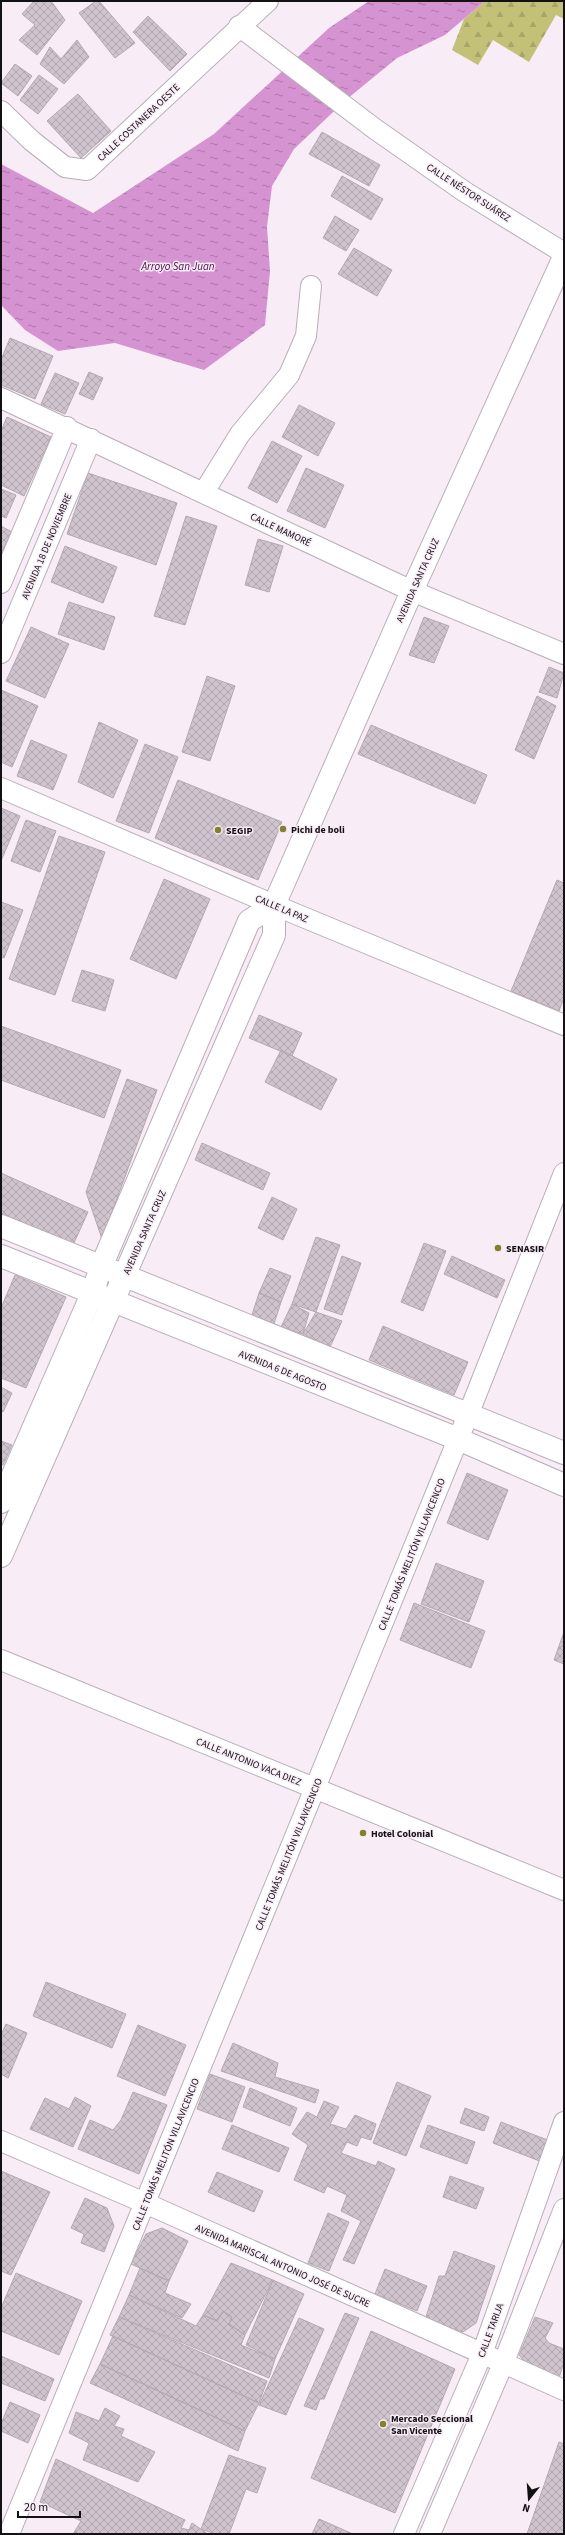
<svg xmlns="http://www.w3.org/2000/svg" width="565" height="2535" font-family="'Source Sans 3',sans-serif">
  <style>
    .forest { fill: url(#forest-firs) }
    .water { fill: url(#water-ripples) }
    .building { fill: url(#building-cross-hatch); stroke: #b4a9b3 }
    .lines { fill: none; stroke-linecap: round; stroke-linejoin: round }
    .minor-casing { stroke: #b9aeb8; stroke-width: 22 }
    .major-casing { stroke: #b9aeb8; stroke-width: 24 }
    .minor { stroke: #fff; stroke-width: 20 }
    .major { stroke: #fff; stroke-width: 22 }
    .poi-dot { fill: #85812a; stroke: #f8ecf6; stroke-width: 1.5 }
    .labels { text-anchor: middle; stroke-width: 3; stroke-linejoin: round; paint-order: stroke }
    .street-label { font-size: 10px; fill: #141114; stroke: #f8ecf6 }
    .poi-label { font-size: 10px; font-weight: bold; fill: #141114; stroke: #f8ecf6; text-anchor: start }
    .water-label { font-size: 11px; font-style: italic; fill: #470b46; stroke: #f8ecf6 }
  </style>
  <defs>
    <pattern id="forest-firs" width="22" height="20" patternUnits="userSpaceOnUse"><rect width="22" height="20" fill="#c3c178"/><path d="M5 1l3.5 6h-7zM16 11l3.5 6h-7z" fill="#a7a567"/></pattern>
    <pattern id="water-ripples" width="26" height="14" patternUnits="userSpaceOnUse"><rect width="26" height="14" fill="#d693d1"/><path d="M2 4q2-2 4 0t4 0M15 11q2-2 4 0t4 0" fill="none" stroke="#ac77a8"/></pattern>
    <pattern id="building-cross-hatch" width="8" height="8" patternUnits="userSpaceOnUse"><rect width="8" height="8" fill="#cfc4ce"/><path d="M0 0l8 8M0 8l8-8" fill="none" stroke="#b1a7b0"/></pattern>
  </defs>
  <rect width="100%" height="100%" fill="#f8ecf6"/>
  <path class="forest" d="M485,1h79v18l-8,-4 -27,47 -36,-22 -15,25 -26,-15 12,-31z"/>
  <path class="water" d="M369,1h116l-40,34 -48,23 -50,41 -53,50 -22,37 -5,41 3,44 -5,54 -61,45 -89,-27 -57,8 -33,-21 -24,-25v-141l92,49 121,-79 115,-106z"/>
  <path class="building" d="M34,1h17l14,19 -28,35 -18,-15 16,-15 -13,-11z
    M96,1h3l36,42 -20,15 -36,-45z
    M148,16l39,38 -17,17 -37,-39z
    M77,40l12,17 -25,27 -24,-20 10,-17 11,12z
    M15,64l17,12 -14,20 -17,-13z
    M39,75l19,14 -20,25 -18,-14z
    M78,94l33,37 -30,27 -34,-37z
    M322,132l58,33 -11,21 -60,-32z
    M342,176l41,23 -12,21 -40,-24z
    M335,216l24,14 -13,21 -23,-13z
    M354,248l38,22 -15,26 -39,-22z
    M10,338l43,18 -18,43 -34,-14v-25z
    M89,372l14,6 -10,22 -14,-6z
    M55,373l24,10 -14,31 -24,-10z
    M299,405l36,18 -17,33 -36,-19z
    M7,417l44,20 -27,59 -23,-11v-54z
    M272,441l30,15 -25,47 -29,-15z
    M306,468l38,17 -19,43 -38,-17z
    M88,473l89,30 -21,62 -89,-31z
    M1,489l15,6 -10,23 -5,-2z
    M186,516l31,10 -32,99 -31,-9z
    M1,526l11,6 -11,22z
    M258,539l25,7 -14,46 -24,-7z
    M65,546l52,21 -14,36 -52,-21z
    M69,602l46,15 -11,33 -46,-16z
    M424,617l25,9 -15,37 -25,-8z
    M31,627l38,17 -24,54 -39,-17z
    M549,667l15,6 -7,25 -18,-6z
    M207,676l28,10 -25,75 -28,-9z
    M1,690l37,16 -26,61 -11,-5z
    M537,696l19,10 -22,53 -19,-9z
    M99,722l39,18 -25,58 -35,-16z
    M371,725l116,50 -12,29 -117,-50z
    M31,740l36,15 -14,35 -36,-14z
    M145,744l33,13 -29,76 -33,-12z
    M178,780l104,42 -24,58 -103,-42z
    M1,808l19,8 -19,45z
    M26,820l30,11 -16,41 -29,-11z
    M59,836l46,16 -50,143 -46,-16z
    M164,879l46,20 -34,80 -46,-20z
    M557,880l7,3v115l-5,13 -48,-20z
    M1,902l22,8 -19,48 -3,-1z
    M82,970l32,10 -9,31 -33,-10z
    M259,1015l43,18 -10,23 -43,-18z
    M1,1026l120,44 -17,48 -103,-38z
    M281,1050l56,29 -16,31 -56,-28z
    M127,1079l30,11 -55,149 -16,-47z
    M202,1143l68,30 -7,17 -68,-30z
    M1,1173l87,39 -15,33 -72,-31z
    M272,1197l25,12 -14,31 -25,-12z
    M316,1237l24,8 -24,67 -24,-8z
    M424,1243l22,8 -23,60 -22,-9z
    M342,1256l19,7 -19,52 -18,-6z
    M452,1256l53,24 -8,18 -53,-24z
    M270,1268l21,8 -10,26 -22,-9z
    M15,1275l51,22 -40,91 -25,-10v-70z
    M259,1293l22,9 -8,25 -23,-6z
    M292,1304l17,9 -6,21 -22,-7z
    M316,1312l26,9 -12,26 -27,-13z
    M383,1326l85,36 -14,33 -85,-35z
    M1,1387l11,6 -9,19 -2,-1z
    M1,1441l11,4 -9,20 -2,-1z
    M467,1473l41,17 -20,50 -41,-17z
    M436,1563l48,18 -15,41 -48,-18z
    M414,1603l71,28 -14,37 -71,-28z
    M564,1632v32l-10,-4z
    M46,1982l80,32 -14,34 -79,-32z
    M6,2024l21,9 -19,45 -7,-4v-39z
    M138,2025l48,20 -21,51 -48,-20z
    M233,2043l45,20 -3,14 44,13 -4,13 -94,-32z
    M210,2074l35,13 -13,35 -35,-13z
    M397,2082l34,14 -25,60 -33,-13z
    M250,2088l47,20 -7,18 -47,-19z
    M133,2092l34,13 -28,69 -61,-25 12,-29 23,10 8,-10z
    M75,2097l16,9 -18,41 -43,-18 15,-31 24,11z
    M324,2101l15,6 -9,17 16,5 9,-14 21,9 -5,16 -10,-3 -4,9 -10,-4 -6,11 35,13 2,-5 17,8 -41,95 -11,-4 18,-39 -20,-10 6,-16 -20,-9 -3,7 -30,-13 14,-35 -16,-11 15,-22 10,5z
    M465,2108l24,9 -5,14 -24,-8z
    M501,2122l49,19 -8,21 -49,-19z
    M232,2125l57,23 -10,24 -57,-23z
    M428,2125l47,17 -8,22 -47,-17z
    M1,2171l49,21 -39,83 -10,-4z
    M217,2172l46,19 -9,21 -46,-20z
    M450,2176l34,12 -8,21 -33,-12z
    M85,2198l22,10 7,18 -10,26 -23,-9 3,-9 -13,-6z
    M328,2213l21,9 -20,49 -21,-8z
    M162,2228l26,13 -19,40 -38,-17 15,-30z
    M454,2251l41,15 -19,57 -13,9 -38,-12 14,-44h6z
    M231,2263l42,17 -28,55 -16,-11 3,-7 -9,-6 -6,10 -14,-6z
    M140,2268l29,13 -4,12 26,11 -9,14 -53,-23z
    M385,2269l42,17 -10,25 -42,-17z
    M16,2273l66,28 -23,54 -58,-24v-23z
    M273,2280l31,14 -29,65 -29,-14z
    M129,2295l67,31 7,-11 14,6 6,-10 9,6 -3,7 16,11 -4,10 34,14 -6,19 -150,-61z
    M345,2313l14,5 -35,81h-4l-4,11 -12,-4z
    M119,2317l148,64 -8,22 -149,-68z
    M535,2317l18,6 -8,15 4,5 15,6v13l-5,16 -32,-14 -8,-9z
    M299,2318l25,11 -38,86 -27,-10z
    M371,2331l84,38 -60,144 -84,-35z
    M113,2336l146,67 -14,28 -145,-67z
    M1,2356l53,23 -9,22 -44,-18z
    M100,2364l145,67 -7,20 -148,-68z
    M10,2402l30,13 -12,28 -27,-12v-7z
    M105,2408l15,8 -6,10 10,3 -3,7 34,16 -17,30 -55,-22 6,-17 -20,-10 7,-21 23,9z
    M559,2442l5,2v90h-37z
    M229,2455l37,13 -9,25 -11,-4 -17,45h-14l-14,-5z
    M56,2459l129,61 -4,8 8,2 3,-7 16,11h-135l8,-13 -41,-19z
    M319,2519l34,15h-41z"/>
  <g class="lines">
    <defs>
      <path id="minor" d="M239,26l136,103 90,63 99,61
        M1,111l31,30 33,26 22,3 181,-169
        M1,398l411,193 152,63
        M204,492l36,-58 49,-59 17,-39 5,-50
        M1,583l66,-156
        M1,653l90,-214
        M1,788l273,117 290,120
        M1,1660l563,230
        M1,2141l144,62 419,187
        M9,2534l459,-1119 96,-242
        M404,2534l78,-180 82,-232
        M430,2534l73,-170 61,-155"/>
      <path id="major" d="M274,905l138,-314 152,-334
        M1,1226l563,227
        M1,1256l457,183 106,46
        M1,1502l91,-208 9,-27 148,-346 25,-16v30l-273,621"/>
    </defs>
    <use href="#minor" class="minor-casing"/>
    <use href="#major" class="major-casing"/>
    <use href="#minor" class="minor"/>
    <use href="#major" class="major"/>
  </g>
  <g class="poi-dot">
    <circle cx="283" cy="829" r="4"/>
    <circle cx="218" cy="830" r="4"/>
    <circle cx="498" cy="1248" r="4"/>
    <circle cx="363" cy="1833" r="4"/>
    <circle cx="383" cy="2424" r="4"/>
  </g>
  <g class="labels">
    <g class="street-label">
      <text transform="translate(138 122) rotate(-43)" y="4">CALLE COSTANERA OESTE</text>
      <text transform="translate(469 192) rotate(33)" y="4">CALLE NÉSTOR SUÁREZ</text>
      <text transform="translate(281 529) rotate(25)" y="4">CALLE MAMORÉ</text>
      <text transform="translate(46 546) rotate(-67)" y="4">AVENIDA 18 DE NOVIEMBRE</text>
      <text transform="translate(417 580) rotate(-66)" y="4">AVENIDA SANTA CRUZ</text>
      <text transform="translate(282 908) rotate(23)" y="4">CALLE LA PAZ</text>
      <text transform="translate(144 1232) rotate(-66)" y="4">AVENIDA SANTA CRUZ</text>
      <text transform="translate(283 1370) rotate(22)" y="4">AVENIDA 6 DE AGOSTO</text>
      <text transform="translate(411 1554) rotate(-68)" y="4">CALLE TOMÁS MELITÓN VILLAVICENCIO</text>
      <text transform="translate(249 1761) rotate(22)" y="4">CALLE ANTONIO VACA DIEZ</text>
      <text transform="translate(288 1854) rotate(-68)" y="4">CALLE TOMÁS MELITÓN VILLAVICENCIO</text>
      <text transform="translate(165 2154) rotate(-68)" y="4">CALLE TOMÁS MELITÓN VILLAVICENCIO</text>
      <text transform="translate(283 2265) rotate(24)" y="4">AVENIDA MARISCAL ANTONIO JOSÉ DE SUCRE</text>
      <text transform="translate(490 2330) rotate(-70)" y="4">CALLE TARIJA</text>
    </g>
    <g class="poi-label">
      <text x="291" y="833">Pichi de boli</text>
      <text x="226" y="834">SEGIP</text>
      <text x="506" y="1252">SENASIR</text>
      <text x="371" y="1837">Hotel Colonial</text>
      <text x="391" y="2422">Mercado Seccional<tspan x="391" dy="12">San Vicente</tspan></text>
    </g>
    <g class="water-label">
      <text x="178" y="270">Arroyo San Juan</text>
    </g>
  </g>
  <rect width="565" height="2535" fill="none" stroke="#141114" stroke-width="4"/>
  <g transform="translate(529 2499) rotate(197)" stroke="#f8ecf6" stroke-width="3" paint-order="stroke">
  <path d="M0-3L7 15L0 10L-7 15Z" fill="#141114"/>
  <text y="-6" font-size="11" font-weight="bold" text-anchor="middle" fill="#141114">N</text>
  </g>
  <path d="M18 2511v6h62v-6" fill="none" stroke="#141114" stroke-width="2"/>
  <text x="24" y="2511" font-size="12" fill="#141114" stroke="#f8ecf6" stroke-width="3" paint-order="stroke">20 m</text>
</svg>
